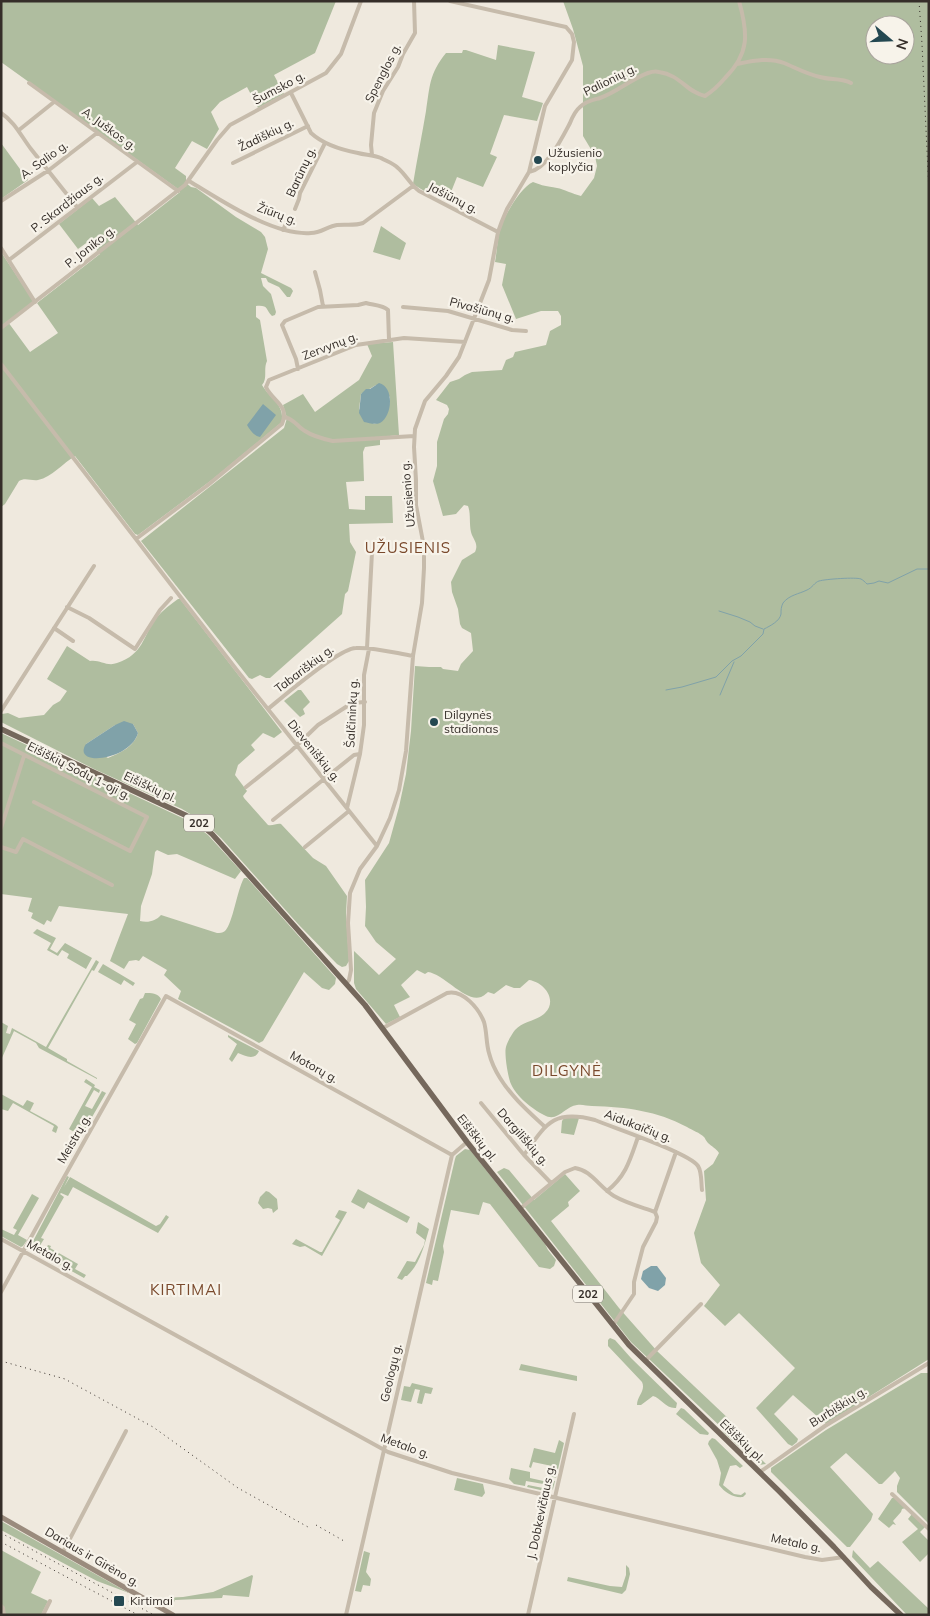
<svg xmlns="http://www.w3.org/2000/svg" width="930" height="1616" font-family="Mulish,sans-serif">
  <style>
    .green { fill: #afbd9f; fill-rule: evenodd }
    .water { fill: #80a2a9 }
    .lines { fill: none; stroke-linecap: round; stroke-linejoin: round }
    .stream { stroke: #80a2a9; stroke-width: 1 }
    .street { stroke: #c6bbab; stroke-width: 4 }
    .secondary { stroke: #9a8b7d; stroke-width: 5 }
    .primary { stroke: #75685c; stroke-width: 5.5 }
    .rail { stroke: #352e29; stroke-width: 1; stroke-dasharray: 1 4; stroke-linecap: butt }
    .poi-dot { fill: #244851; stroke: #f7f3ea; stroke-width: 2 }
    .labels { text-anchor: middle; stroke-width: 4.5; stroke-linejoin: round; paint-order: stroke }
    .shield { fill: #f7f3ea; stroke: #6f6963; stroke-width: 1 }
    .shield-label { font-size: 11px; font-weight: bold; fill: #352e29 }
    .street-label { font-size: 12px; fill: #352e29; stroke: #f7f3ea }
    .poi-label { font-size: 12px; fill: #352e29; stroke: #f7f3ea; text-anchor: start }
    .quarter-label { font-size: 15px; letter-spacing: 1px; fill: #7a492c; stroke: #f7f3ea }
  </style>
  <rect width="100%" height="100%" fill="#efe9de"/>
  <path class="green" d="M1,1h335l-21,52 -41,22 10,19 -26,14 -11,-21 -27,15 -9,10 8,17 -12,20 -15,-8 -17,27 11,8v7l5,4 5,1 40,29 25,15 4,5 3,12 -7,24 30,15 2,3 -3,6h-3l-8,-10 -11,-5 -2,-4h-5l2,8 8,8 5,18 -1,3 -3,1c-7,-7 -3,-11 -16,-10v11l4,3 7,41c-4,8 1,17 -5,24 9,15 22,18 20,37l-69,57 -75,56 -3,-1 -60,-78c-12,7 -23,21 -37,24 -7,1 -13,-3 -19,1l-14,23 -4,3v-255l33,50 -26,20 22,30 28,-19 -21,-30 63,-49 -11,-13 -11,8 -19,-25 33,-26 7,8 16,-9 23,28 42,-33 -2,-3 -177,-127z
    M563,1h366v1358l-103,65 -33,-29 -19,19 24,25 -1,3 -5,4 -4,-2 -32,-36 39,-40 -56,-55 -14,13 -21,-20 16,-21 -19,-22 -7,-30 12,-33 -2,-29 9,-7 6,-11c-3,-5 -7,-6 -11,-10 -2,-2 -3,-5 -4,-6 -4,-4 -12,-7 -17,-10 -30,-16 -60,-20 -95,-21 -5,0 -10,-2 -15,-1 -12,1 -19,18 -33,10 -12,-6 -28,-19 -33,-31 -3,-6 -7,-31 -5,-37 1,-5 6,-13 9,-17 8,-9 22,-9 30,-17 13,-13 -1,-31 -16,-33l-9,8h-6l-8,-3 -12,9 -6,-2c-1,1 -6,5 -7,5 -15,6 -37,-23 -53,-25l-3,2 -8,-4 -16,15 9,12 -16,8 6,12 -14,7 -30,-35 -2,-6v-32l25,24 17,-16 -20,-17 -11,-16 1,-19 -1,-27 24,-37 10,-36 7,-33 5,-43 4,-65 14,1h12l2,2 15,2 3,-7 12,-13 -2,-18 -9,-5 -2,-4 -2,-15 -6,-17 -1,-10 11,-22 13,-8c4,-9 -2,-12 -4,-20 -2,-9 0,-18 -3,-26l-4,-1 -8,9 -13,2 -10,-35 4,-15v-24l7,-23 4,-5 1,-5 -2,-4 -11,-5 14,-18 9,-3 6,-4 7,-3 30,-2 4,-10 7,-3 2,-5 31,-7 4,-14 11,-6v-9l-3,-5h-17l-25,8 -14,-34 4,-21 -11,-2c2,-10 2,-22 5,-32 4,-14 20,-42 33,-48 10,4 13,4 24,6 7,1 15,6 24,8l13,-18 3,-12 -2,-10 -12,-20v-70l-10,-37zM875,25h30v30h-30z
    M498,45l37,7 -13,45 21,6 -6,18 -33,-6 -14,39 7,3 -14,30 -26,-10 -6,15 -17,-7 -5,9 -16,-10c4,-25 9,-49 13,-73 4,-25 3,-37 20,-58h16l1,-3h3l30,10z
    M1,143l27,37 -27,19z
    M381,226l25,17 -6,17 -27,-8z
    M393,342l6,93 -19,2v8l-15,2 -2,5 1,29 -18,1 3,27 16,1v-14h27l1,27 -44,1 1,18 6,10 -8,39 -3,3 -3,20 -72,64h-4l-6,-3 -8,4 -3,-1 -108,-137 143,-113 3,-10 -4,-13 20,-11 12,18 44,-32 13,-24 -5,-12zM376,385l14,12c-1,12 -3,24 -16,27l-15,-15 2,-15z
    M178,599h2l102,133 -8,6 -11,-5 -12,12 4,5 -17,15 -3,10 12,16 -4,5 1,2 24,27c5,1 9,-2 13,-1l32,34 13,8 21,30 -1,17 3,48 -3,5 -4,1 -5,-3 -39,-40 -77,-86 -16,-15 -23,-14 -88,-40 -93,-47 1,-8 6,-1 11,5 25,-3 9,-10 7,-4 7,-10 -20,-12 20,-33 23,15c9,-2 17,6 27,2 27,-9 25,-26 40,-46 6,-7 14,-13 21,-18zM133,724l5,9c-4,14 -18,20 -30,25l-22,-14 29,-19z
    M298,690h3l9,12 -7,7 2,5 -5,3 -16,-16z
    M1,733l190,89 17,13 33,36 -6,8 -58,-25 -9,1 -11,-5 -2,2 -3,22 -11,32 -1,15c8,2 16,0 21,-6l56,18c3,0 5,0 8,-2 8,-8 12,-41 19,-53h3l89,100 -1,6 -6,6 -7,-2 -18,-16 -41,69 -4,2 -81,-44 3,-8 -17,-16 3,-5 -24,-14 -4,5 -3,-1 -7,1 -5,8 -14,-8 18,-47 -69,-8 -8,16 -4,-2 -3,5 -13,-7 2,-5 -5,-2 4,-13 -31,-4z
    M37,929l19,9 -6,11 7,4 8,-10 27,15 -6,11 -19,-11 2,-4 -7,-4 -4,6 -11,-6 4,-7 -18,-10z
    M96,960l3,2 -5,9 -2,-1 -44,78 19,11v2l30,17v1l-58,-31 -3,-5 -22,-12 -13,29v-38l7,4 -2,7 4,1 2,-6 34,19z
    M103,964l32,19 -2,3 -9,-6 -3,5 -23,-13z
    M145,993c6,0 13,0 16,6l-24,44 -2,1 -7,-5 8,-15 -7,-4 11,-21 3,-1z
    M228,1035l31,16c-4,10 -14,5 -21,2l-6,9 -3,-3 8,-15 -9,-7z
    M86,1079l9,6 -1,2 6,3 -1,3 -5,-3 -9,16 7,3 10,-18 4,2 -25,43 -12,-7 23,-42 -8,-5z
    M1,1094l22,12 4,-6 7,3 -4,8 26,14 2,2 -2,6 -4,-2 2,-5 -41,-23 -5,8 -7,-2z
    M564,1118h15l-5,17 -13,-2 1,-12z
    M465,1149l5,1 75,94 3,6 8,10 -2,6 -4,3 -11,-2 -49,-63 -7,-2 -4,13 -28,-5 -8,36 1,6 -6,29 -5,-1 -1,5 -6,-2 29,-124 1,-3z
    M504,1168l5,2 25,30 31,-26 15,17 -12,11 1,4 -18,15 68,87 38,43 74,70 -5,4 40,39 -7,1 -36,-33 -1,-4 -91,-86 -134,-170z
    M67,1176l2,1 -5,10 6,-10 86,49 4,-2 6,-9 3,2 -11,16 -85,-46 -5,9 -7,-3 -1,1 4,3 -23,41 3,1 -5,8 6,3 3,-5 3,1 -1,2 28,16 -3,5 11,6 -2,3 -52,-29 1,-2 -1,2 -2,-2z
    M358,1189l52,28 -3,6 -39,-21 -4,7 -13,-7z
    M266,1191l3,1 8,7 1,10 -5,4 -1,-4 -4,-1 -5,1 -5,-6 2,-6z
    M32,1194l7,4 -21,37 9,5 -4,6 -2,1 -20,-11v-7l13,6 3,-5 -4,-2z
    M339,1210l8,2 -25,44 -17,-10 -5,1 -8,-3 4,-5 24,13h2l18,-32 -5,-3z
    M418,1222l11,7c-5,17 -9,35 -22,47h-2l-3,4 -5,-2 10,-17 8,1 9,-17 1,-5 -9,-7z
    M610,1338l5,2 16,18 46,45 -1,5c-10,1 -15,-10 -23,-12l-12,9h-4c0,-9 9,-14 5,-23l-34,-36v-6z
    M521,1364l56,12v5l-58,-11z
    M921,1373h8v151l-32,-32v-6l3,-8 -5,-7 -13,13h-3l-33,-31 -16,14 43,47 -2,6 -21,27h-3l-76,-75v-4l55,-38z
    M412,1383l21,5 -2,6 -6,-1 -3,11 -5,-1 3,-13 -5,-1 -4,13 -10,-2 3,-14 6,1z
    M681,1408l3,1 25,24 -1,2 -8,-1 -24,-20z
    M712,1438l3,1 28,27 -3,2 -4,-3 -6,1 -7,19 11,9 7,1 4,-3 1,2 -3,3c-9,1 -18,-4 -24,-12l2,-12 -4,-13 -9,-16 1,-3z
    M559,1440l5,3 -8,35 -6,-2 2,-10 -19,-4 -2,6 -2,-1 5,-19 21,5z
    M511,1468l19,4v6l18,4 2,-2 5,1 -2,8 -4,3 -22,-5 1,-2 20,4 1,-4 -23,-4 -1,5 -11,-2 -5,-5z
    M457,1478l26,6 2,9 -3,4 -28,-7z
    M892,1498h3l11,10 -4,1 -1,3 -8,9 3,4 -3,-1 -4,4 -11,-9z
    M912,1514l13,13 -5,5 9,9v12l-9,9 -18,-20 16,-13 -10,-10z
    M1,1521l128,72 -32,-12 -96,-51z
    M1,1550l40,22 -10,21 17,8 -7,14h-39z
    M853,1550l17,18 8,-7 51,48v6h-22l-55,-58z
    M364,1551l6,2 -4,19 5,7 -1,7 -7,-1 -2,7 -6,-1z
    M626,1565l3,3 1,6 -4,16 -4,4 -55,-13 1,-4 42,9 12,1 4,-12z
    M252,1575l1,1 -4,21 -26,-2 -1,3 -47,2 -3,7 -12,-7 1,-2 22,-1 30,-5z"/>
  <path class="water" d="M379,383c16,4 13,34 1,40 -5,2 -11,0 -16,-1l-5,-9 2,-19 5,-5h4z
    M263,404l13,11 -16,22c-6,-1 -10,-7 -13,-12z
    M124,721l9,3 5,9c-8,28 -67,34 -52,11l29,-19z
    M651,1266h6l9,12 -1,7 -7,6 -9,-3 -8,-9 2,-8z"/>
  <g class="lines">
    <path class="stream" d="M719,611l19,6 12,5 5,4 8,3
      M666,690l16,-3 34,-10 16,-16 9,-5 22,-22 1,-5c6,-3 16,-8 17,-15 0,-4 0,-7 2,-11 6,-8 16,-9 24,-13 5,-2 8,-8 12,-9 7,-2 37,-4 42,-2 2,1 4,3 6,5l7,-1 5,-2 9,2 29,-14h12
      M720,695l14,-33"/>
    <path class="street" d="M737,64c15,-3 32,-7 47,-1 12,5 23,11 36,14 10,3 22,1 31,6
      M29,83l149,108
      M291,93l20,40c12,11 31,17 47,20 7,2 15,2 23,5 5,3 12,5 17,10 8,7 12,16 21,23l79,41
      M1,113c14,9 20,23 30,36 15,19 31,39 46,58
      M19,130l35,-28
      M372,155l-1,-10 3,-32 9,-22 15,-24 5,-13 12,-21 -1,-32
      M233,163l75,-37
      M529,172c18,-3 33,-34 41,-49 2,-5 5,-12 10,-16 6,-6 13,-7 20,-9 17,-6 31,-19 48,-25 3,-1 7,-2 11,-1 22,3 27,20 46,24 8,-5 14,-11 20,-18 25,-25 23,-45 14,-77
      M189,181c32,19 84,55 122,52 10,0 17,-7 26,-8 9,-1 17,1 26,-2l50,-37
      M1,201l48,-31 48,-37
      M295,209l4,-10 1,-6 25,-50
      M283,230l6,-12
      M1,248l34,54
      M9,260l128,-98
      M315,272l5,18 3,16
      M403,307l45,4 64,19 14,1
      M1,328l184,-143 32,-45 13,-15 96,-52 15,-19 20,-53
      M1,364l235,305 141,177
      M298,369l-2,-10 -14,-34 3,-4 33,-14 40,-2 8,-2c6,2 17,2 22,7l1,30
      M284,417c9,1 14,10 21,14 9,6 19,8 28,10l81,-5
      M136,539l72,-54 74,-61c8,-19 -10,-23 -16,-37l3,-7 87,-35 48,-7 61,4
      M67,607l22,11 46,31 25,-39 11,-12
      M54,628l19,13
      M367,648l5,-96
      M268,709c16,-13 71,-61 88,-61 18,-1 39,5 57,8
      M1,711l93,-145
      M1,743l146,74 -17,34 -96,-49
      M246,787l45,-36 27,-26 34,-22 13,-1
      M347,808l13,-54 4,-29v-50l5,-26
      M273,820l81,-65 6,-1
      M1,828l23,-72
      M1,847l15,5 7,-13 89,46
      M305,847l44,-36
      M346,984l3,-4 2,-10 -3,-47 2,-30 10,-24 17,-23 13,-28 9,-28 7,-39 7,-95 9,-53 2,-35v-21l-8,-42v-25l-2,-33 1,-18 10,-28 21,-25 13,-19 30,-77 9,-48 4,-11 5,-12 22,-37 16,-66 27,-46 2,-18 -2,-8 -6,-7 -116,-26
      M383,1028l64,-35c16,-4 32,16 37,29 3,10 2,21 5,31 2,8 6,17 11,25 11,18 28,33 44,48
      M481,1103l43,52 27,28
      M524,1155c22,-31 29,-46 71,-35 19,8 94,33 103,46 4,6 3,17 4,24
      M607,1191c19,-15 23,-31 31,-54
      M521,1208l44,-36 10,-4c16,2 25,20 39,28 12,7 27,11 41,16l21,-60
      M1,1239l387,213 64,21 353,84 17,3 22,-3
      M1,1292l57,-104 108,-192 286,159
      M613,1325l21,-31v-12l3,-12 6,-23 13,-25 1,-5 -2,-5
      M645,1361l56,-57
      M760,1472l65,-46 104,-63
      M892,1494l37,35
      M63,1552l63,-121
      M1,1606l2,2 1,7
      M43,1615l7,-14
      M346,1615l106,-460 15,-13
      M528,1615l46,-201"/>
    <path class="secondary" d="M1,1517l172,98"/>
    <path class="primary" d="M1,729l184,86 14,8 13,11 153,171 102,137 162,203 151,147 54,55 37,40 30,28"/>
    <path class="rail" d="M919,1l3,43 7,149
      M1,1361l64,18 7,4 81,44 85,61 70,39
      M316,1525l28,16
      M1,1533l153,82
      M1,1542l137,73"/>
  </g>
  <g class="poi-dot">
    <circle cx="538" cy="160" r="5"/>
    <circle cx="434" cy="722" r="5"/>
    <rect x="113" y="1595" width="12" height="12" rx="2.5"/>
  </g>
  <g class="labels">
    <g class="shield">
      <rect x="184" y="814.5" width="30" height="17" rx="4"/>
      <rect x="573" y="1285.5" width="30" height="17" rx="4"/>
    </g>
    <g class="shield-label">
      <text x="199" y="827">202</text>
      <text x="588" y="1298">202</text>
    </g>
    <g class="street-label">
      <text transform="translate(383 73) rotate(-63)" y="4">Spenglos g.</text>
      <text transform="translate(610 80) rotate(-26)" y="4">Palionių g.</text>
      <text transform="translate(279 88) rotate(-28)" y="4">Šumsko g.</text>
      <text transform="translate(109 129) rotate(36)" y="4">A. Juškos g.</text>
      <text transform="translate(266 135) rotate(-26)" y="4">Žadiškių g.</text>
      <text transform="translate(44 160) rotate(-36)" y="4">A. Salio g.</text>
      <text transform="translate(301 172) rotate(-65)" y="4">Barūnų g.</text>
      <text transform="translate(453 198) rotate(27)" y="4">Jašiūnų g.</text>
      <text transform="translate(67 203) rotate(-38)" y="4">P. Skardžiaus g.</text>
      <text transform="translate(277 214) rotate(20)" y="4">Žiūrų g.</text>
      <text transform="translate(90 247) rotate(-38)" y="4">P. Joniko g.</text>
      <text transform="translate(482 310) rotate(15)" y="4">Pivašiūnų g.</text>
      <text transform="translate(330 346) rotate(-21)" y="4">Zervynų g.</text>
      <text transform="translate(408 494) rotate(-95)" y="4">Užusienio g.</text>
      <text transform="translate(304 669) rotate(-37)" y="4">Tabariškių g.</text>
      <text transform="translate(352 713) rotate(-87)" y="4">Šalčininkų g.</text>
      <text transform="translate(314 751) rotate(51)" y="4">Dieveniškių g.</text>
      <text transform="translate(79 771) rotate(27)" y="4">Eišiškių Sodų 1-oji g.</text>
      <text transform="translate(150 787) rotate(25)" y="4">Eišiškių pl.</text>
      <text transform="translate(314 1067) rotate(29)" y="4">Motorų g.</text>
      <text transform="translate(638 1126) rotate(21)" y="4">Aidukaičių g.</text>
      <text transform="translate(523 1137) rotate(49)" y="4">Dargiliškių g.</text>
      <text transform="translate(477 1138) rotate(52)" y="4">Eišiškių pl.</text>
      <text transform="translate(74 1139) rotate(-60)" y="4">Meistrų g.</text>
      <text transform="translate(50 1255) rotate(29)" y="4">Metalo g.</text>
      <text transform="translate(391 1373) rotate(-77)" y="4">Geologų g.</text>
      <text transform="translate(838 1407) rotate(-32)" y="4">Burbiškių g.</text>
      <text transform="translate(742 1441) rotate(44)" y="4">Eišiškių pl.</text>
      <text transform="translate(405 1446) rotate(20)" y="4">Metalo g.</text>
      <text transform="translate(541 1512) rotate(-78)" y="4">J. Dobkevičiaus g.</text>
      <text transform="translate(796 1543) rotate(12)" y="4">Metalo g.</text>
      <text transform="translate(92 1557) rotate(30)" y="4">Dariaus ir Girėno g.</text>
    </g>
    <g class="poi-label">
      <text x="548" y="157">Užusienio<tspan x="548" dy="14">koplyčia</tspan></text>
      <text x="444" y="719">Dilgynės<tspan x="444" dy="14">stadionas</tspan></text>
      <text x="130" y="1605">Kirtimai</text>
    </g>
    <g class="quarter-label">
      <text x="408" y="553">UŽUSIENIS</text>
      <text x="567" y="1076">DILGYNĖ</text>
      <text x="186" y="1295">KIRTIMAI</text>
    </g>
  </g>
  <rect width="930" height="1616" fill="none" stroke="#352e29" stroke-width="5"/>
  <g transform="translate(890 40) rotate(109)"><circle r="24" fill="#f7f3ea" stroke="#a9a49d"/>
  <path d="M0-4L9 19L0 12L-9 19Z" fill="#244851"/>
  <text y="-8" font-size="14" font-weight="bold" text-anchor="middle" fill="#352e29">N</text>
  </g>
</svg>
